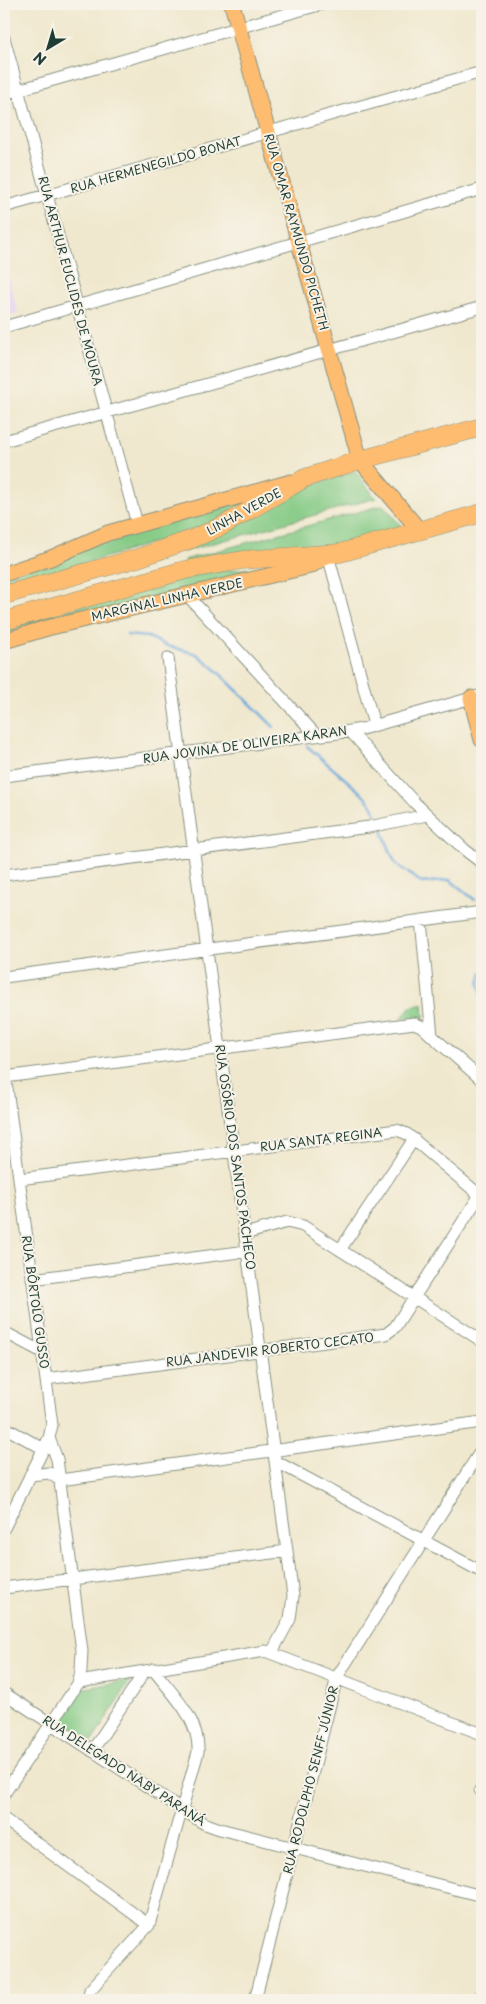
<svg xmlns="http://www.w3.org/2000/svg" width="486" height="2004" font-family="'Playpen Sans',sans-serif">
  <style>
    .built { fill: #e3d3f2 }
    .green { fill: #86cb86; stroke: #52845d }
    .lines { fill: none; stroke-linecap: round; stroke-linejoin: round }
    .stream { stroke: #68a7db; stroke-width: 2.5 }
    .minor-casing { stroke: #889281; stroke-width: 13 }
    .major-casing { stroke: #889281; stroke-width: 17 }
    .highway-casing { stroke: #889281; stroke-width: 19 }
    .minor { stroke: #fff; stroke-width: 11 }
    .major { stroke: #febc70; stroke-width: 15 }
    .highway { stroke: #febc70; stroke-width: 18 }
    .labels { text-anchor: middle; stroke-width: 4; stroke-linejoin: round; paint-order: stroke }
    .street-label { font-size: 12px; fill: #1f3d34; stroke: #f7f3e8 }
  </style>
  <rect width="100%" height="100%" fill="#f7f3e8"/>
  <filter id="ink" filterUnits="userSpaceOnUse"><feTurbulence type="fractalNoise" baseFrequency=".02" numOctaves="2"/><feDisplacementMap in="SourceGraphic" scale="10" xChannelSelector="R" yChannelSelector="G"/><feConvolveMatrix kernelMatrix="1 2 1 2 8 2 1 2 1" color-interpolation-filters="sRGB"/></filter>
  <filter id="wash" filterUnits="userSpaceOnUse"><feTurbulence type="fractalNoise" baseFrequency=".0096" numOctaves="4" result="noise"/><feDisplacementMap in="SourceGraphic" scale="20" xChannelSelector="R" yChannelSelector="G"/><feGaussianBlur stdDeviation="1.12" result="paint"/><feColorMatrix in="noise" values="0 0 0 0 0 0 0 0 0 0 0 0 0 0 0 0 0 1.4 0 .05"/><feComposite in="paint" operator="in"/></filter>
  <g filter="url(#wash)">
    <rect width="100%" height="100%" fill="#f0e8ce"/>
    <path class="built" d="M4,261l14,52 -14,4z"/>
    <path class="green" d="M355,471l21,27 -194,54 -1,-3 124,-62z
      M250,499l-40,25 -86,28 -120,34v-9l92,-33z
      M383,505l20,23 -65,19 -153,17 -1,-4z
      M277,566l-5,3 -7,-1 -140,38 -121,28v-7l203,-55z
      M423,1004l1,13 -23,2 9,-12z
      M131,1680l-40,63 -32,-21 22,-33z"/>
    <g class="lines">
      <path class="stream" d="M127,635l21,2 19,9 30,8 17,14 60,59
        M307,746l53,46 13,14 6,17
        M381,828l14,35 27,20 28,-3 25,20
        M482,972l-3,12 3,10"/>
    </g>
  </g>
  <g filter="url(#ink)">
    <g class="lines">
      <defs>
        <path id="minor" d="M4,38l133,486
          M4,94l318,-90
          M4,207l478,-135
          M4,327l478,-138
          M4,441l478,-134
          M328,555l46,170
          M187,595l130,141
          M168,658l125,938 -3,23 -18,33
          M350,731l65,72 50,47 17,13
          M4,776l334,-43 24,-4 120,-34
          M4,875l365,-48 58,-12
          M421,920l11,116 50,44
          M4,977l478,-65
          M4,1066l48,359 -3,13 -45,90
          M5,1077l409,-54 7,3 11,10
          M19,1179l378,-49 10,4 75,63
          M245,1234l42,-12 16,4 179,115
          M340,1250l74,-111
          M32,1279l215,-28
          M4,1332l38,20
          M46,1379l340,-45 9,-7 85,-132
          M4,1427l40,22
          M275,1461l207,111
          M30,1475l19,-2 11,7 422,-58
          M4,1588l283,-37
          M79,1682l186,-31 217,83
          M4,1693l199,130 17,6 262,67
          M92,1751l53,-80
          M480,1790h2
          M4,1794l75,-112 2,-12 1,-19 -25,-192 -8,-21
          M4,1819l145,106
          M88,2000l2,-10 59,-65 49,-173c2,-33 -26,-58 -45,-83
          M255,2000l82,-323 145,-228
          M480,2000l2,-7"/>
        <path id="major" d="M232,4l128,456 60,71
          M4,574l47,-16 57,-25 183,-51
          M4,641l43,-13 263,-62 18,-11
          M471,698l11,42"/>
        <path id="highway" d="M4,595l134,-37 54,-19 32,-14 81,-47 55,-18 122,-33
          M4,621l181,-51 58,-10 97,-7 142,-40"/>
      </defs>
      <use href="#minor" class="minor-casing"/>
      <use href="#major" class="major-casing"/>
      <use href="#highway" class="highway-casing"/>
      <use href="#minor" class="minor"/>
      <use href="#major" class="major"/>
      <use href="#highway" class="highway"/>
    </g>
  </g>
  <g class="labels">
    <g class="street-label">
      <text transform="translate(156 165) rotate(-16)" y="4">RUA HERMENEGILDO BONAT</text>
      <text transform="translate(296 232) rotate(74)" y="4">RUA OMAR RAYMUNDO PICHETH</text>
      <text transform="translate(70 281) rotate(75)" y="4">RUA ARTHUR EUCLIDES DE MOURA</text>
      <text transform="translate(244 512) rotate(-29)" y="4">LINHA VERDE</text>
      <text transform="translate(167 600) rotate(-13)" y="4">MARGINAL LINHA VERDE</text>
      <text transform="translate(245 745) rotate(-8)" y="4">RUA JOVINA DE OLIVEIRA KARAN</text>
      <text transform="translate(321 1140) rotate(-7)" y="4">RUA SANTA REGINA</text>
      <text transform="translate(235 1157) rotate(82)" y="4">RUA OSÓRIO DOS SANTOS PACHECO</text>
      <text transform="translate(35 1302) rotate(82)" y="4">RUA BÔRTOLO GUSSO</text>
      <text transform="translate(270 1350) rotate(-7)" y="4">RUA JANDEVIR ROBERTO CECATO</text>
      <text transform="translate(124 1771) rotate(33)" y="4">RUA DELEGADO NABY PARANÁ</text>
      <text transform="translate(311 1780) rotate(-76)" y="4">RUA RODOLPHO SENFF JÚNIOR</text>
    </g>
  </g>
  <rect width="486" height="2004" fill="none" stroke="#f7f3e8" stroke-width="20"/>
  <g transform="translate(48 48) rotate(218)" stroke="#f7f3e8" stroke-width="4" paint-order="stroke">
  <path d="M0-4L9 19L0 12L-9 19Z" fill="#1f3d34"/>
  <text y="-8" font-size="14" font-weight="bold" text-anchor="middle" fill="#1f3d34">N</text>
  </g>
</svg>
